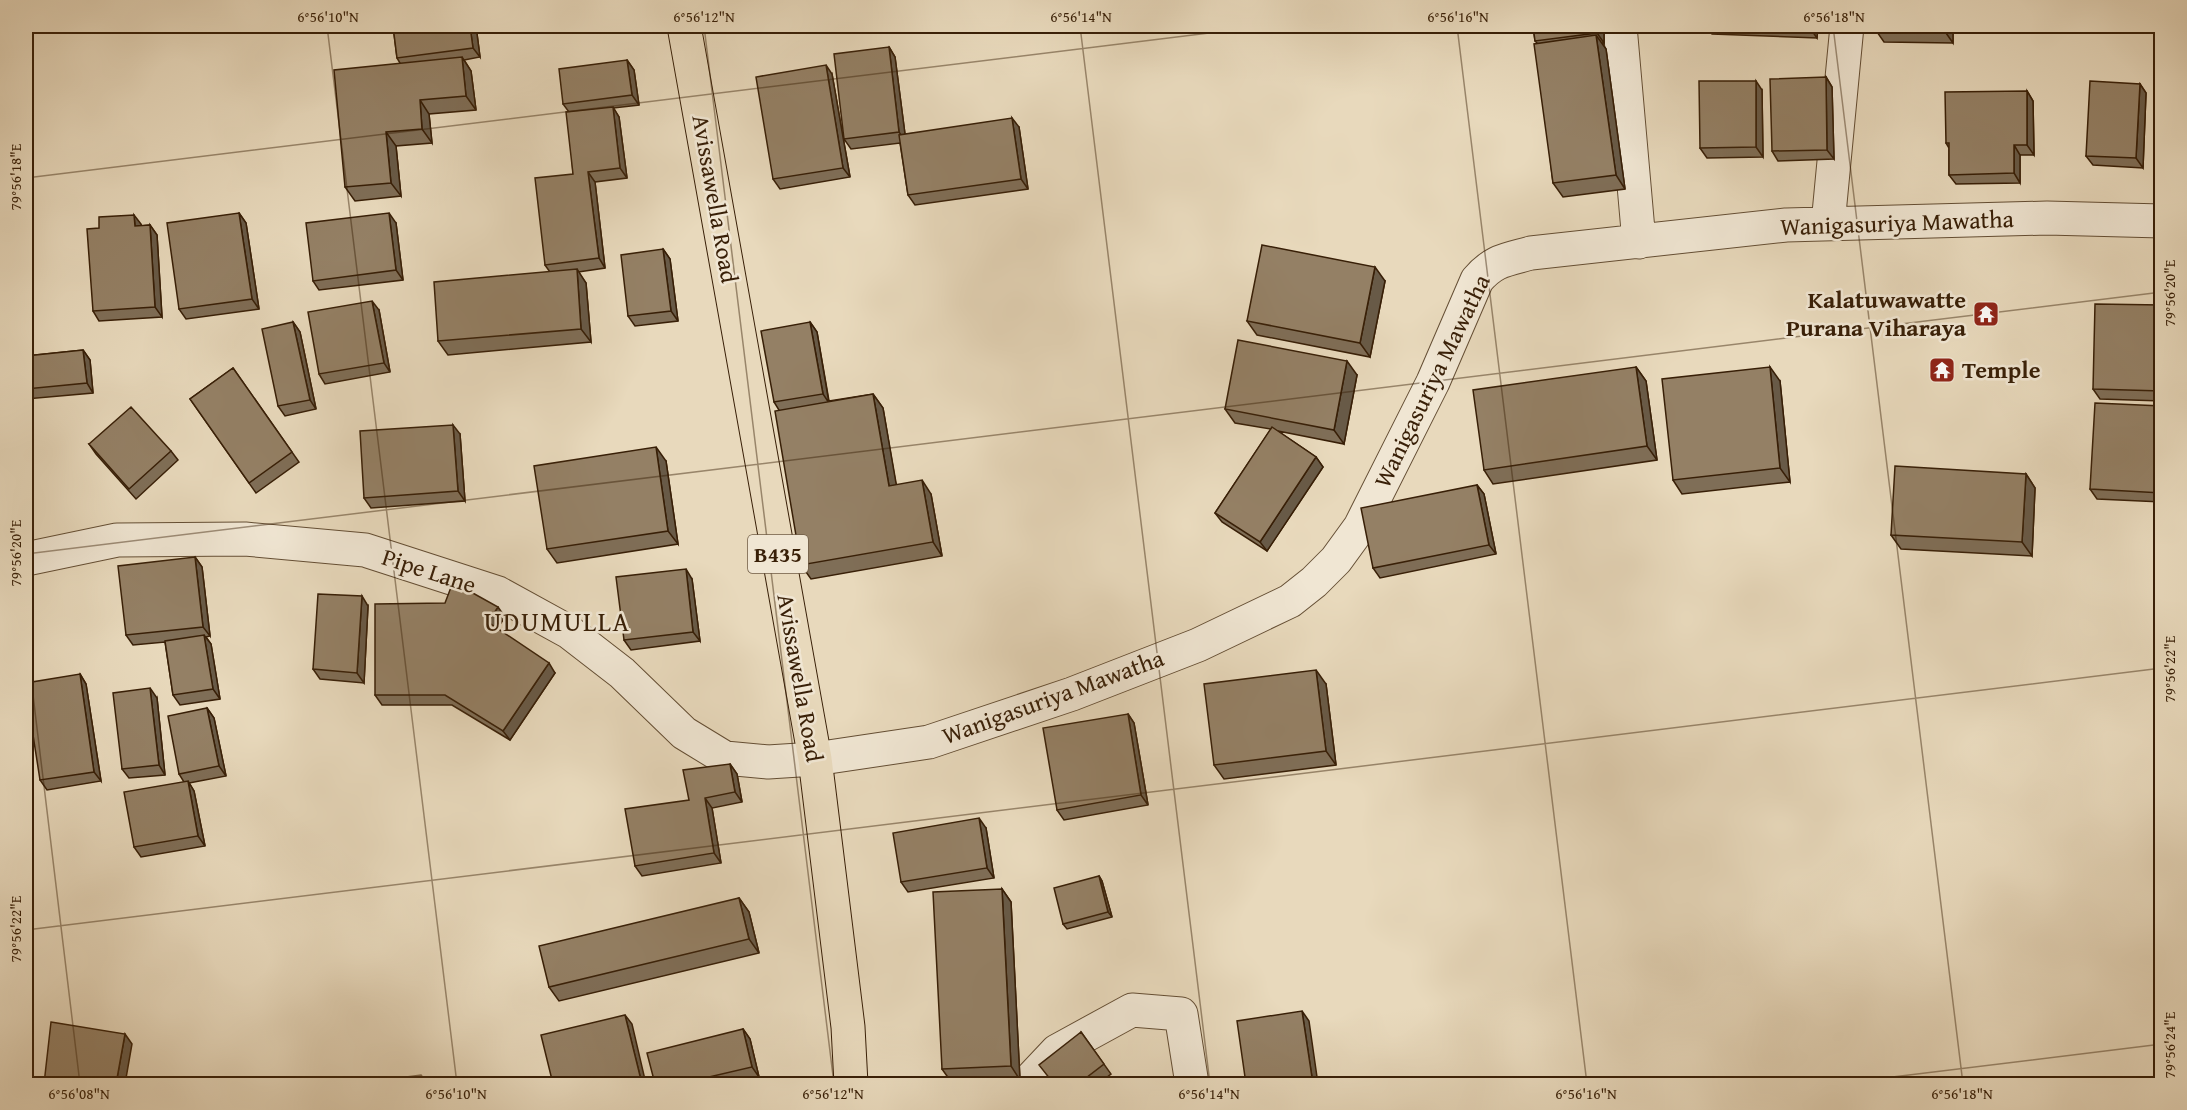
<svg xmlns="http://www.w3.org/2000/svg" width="2187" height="1110" font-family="'Gentium Book Plus',serif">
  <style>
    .water { fill: #ac9a7e; stroke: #7e694e; stroke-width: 1.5 }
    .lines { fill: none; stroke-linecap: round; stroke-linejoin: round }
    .minor-casing { stroke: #644e34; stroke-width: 35 }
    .tertiary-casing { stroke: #644e34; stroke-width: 35 }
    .primary-casing { stroke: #381f07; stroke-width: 35 }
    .minor { stroke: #f0e6d3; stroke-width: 33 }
    .tertiary { stroke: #f0e6d3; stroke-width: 33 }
    .primary { stroke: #e8d9bc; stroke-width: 33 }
    .wall { fill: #7f6e57; stroke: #381f07; stroke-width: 1.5 }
    .shaded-wall { fill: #685a47; stroke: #381f07; stroke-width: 1.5 }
    .building { fill: #948065; stroke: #381f07; stroke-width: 1.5 }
    .ticks { fill: none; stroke: #381f07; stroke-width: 1.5; stroke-opacity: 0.45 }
    .labels { text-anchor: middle; stroke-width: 5; stroke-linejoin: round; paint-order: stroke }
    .shield { fill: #f0e6d3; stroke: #6f5b44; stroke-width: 1.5 }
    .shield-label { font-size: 22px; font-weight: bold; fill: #381f07 }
    .street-label { font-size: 24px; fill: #381f07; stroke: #f0e6d3 }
    .poi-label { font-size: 24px; font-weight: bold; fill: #381f07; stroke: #f0e6d3; text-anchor: end }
    .quarter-label { font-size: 27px; letter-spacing: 1.5px; fill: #381f07; stroke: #f0e6d3 }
    .neatline { fill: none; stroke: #381f07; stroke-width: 2 }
    .ticks-label { font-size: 15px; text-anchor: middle; fill: #381f07 }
  </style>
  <rect width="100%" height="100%" fill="#e8d9bc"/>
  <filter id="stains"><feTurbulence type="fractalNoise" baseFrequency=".00333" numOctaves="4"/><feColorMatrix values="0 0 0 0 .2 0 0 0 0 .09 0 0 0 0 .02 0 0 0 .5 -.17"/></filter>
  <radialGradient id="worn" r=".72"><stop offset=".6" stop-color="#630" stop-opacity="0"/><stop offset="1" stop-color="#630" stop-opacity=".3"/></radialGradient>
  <path class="water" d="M421,1075l7,9h-75z"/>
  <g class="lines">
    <defs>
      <path id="minor" d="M1620,26l19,216
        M1828,224l19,-198
        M815,759l114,-17 143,-48 126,-49 92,-44 24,-19 22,-22 24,-33 73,-145 44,-102c17,-20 29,-20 54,-27l255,-28 261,-7 115,3
        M1026,1084l31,-33 75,-41 49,4 11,70"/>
      <path id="tertiary" d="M26,559l91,-19 128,-1 120,11 133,43 71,39 53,41 62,60 41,25 43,4 47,-3"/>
      <path id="primary" d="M684,26l131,733 33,268 3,57"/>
    </defs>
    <use href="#minor" class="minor-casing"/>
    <use href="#tertiary" class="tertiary-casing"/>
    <use href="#primary" class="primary-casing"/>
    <use href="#minor" class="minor"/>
    <use href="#tertiary" class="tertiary"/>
    <use href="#primary" class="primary"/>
  </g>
  <path class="wall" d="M393,26h83l4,31 -16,3 7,11 5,39 -47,4 3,29 -36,3 5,50 -46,5 -10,-14 55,-124 -3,-5z
    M1533,26h71v17h-2l4,6 19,140 -62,8 -10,-14 -16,-140 -2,-2z
    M1706,26h112l-1,12 -105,-4z
    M1953,26v17l-69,-1 -7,-10z
    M889,47l6,10 10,77 114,-7 9,62 -113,16 -7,-10 -8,-52 -49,6 -7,-10z
    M627,60l7,10 5,35 -26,3 6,9 8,61 -32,4 10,86 -27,4 8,11 5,59 -143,13 -10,-14 112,-69 -5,-7 28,-91 -4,-62 -6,-8z
    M832,74l18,103 -70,12 -7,-10z
    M1826,77l6,10 2,72 -56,2 -6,-10z
    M2140,84l6,9 -3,75 -50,-3 -7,-9z
    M1762,90l1,67 -56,1 -7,-10z
    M2027,91l6,10 1,54h-14v28l-64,1 -7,-9v-27l-3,-5z
    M239,213l7,10 13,86 -73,10 -7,-10z
    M396,223l7,57 -84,10 -6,-9z
    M141,224v2l9,-1 7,10 5,82 -63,4 -6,-10z
    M663,249l7,10 8,62 -43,5 -7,-10z
    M1385,281l-15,76 -113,-22 -10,-14z
    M2162,305v96l-62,-2 -7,-10z
    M379,310l11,62 -65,12 -6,-10z
    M293,322l7,10 16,77 -31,7 -7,-10z
    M810,322l7,10 12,69 44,-7 10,14 13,77 35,9 11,62 -131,23 -10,-14 -22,-155 -5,-8z
    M83,350l7,10 3,33 -67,6v-43z
    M1636,367l10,14 11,79 -164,24 -9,-14z
    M233,368l66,94 -43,31 -66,-94z
    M1357,375l-13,69 -66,-13 38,26 7,10 -56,84 -45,-29 -7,-9 56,-84 -36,-6 -10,-14z
    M1780,381l10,101 -108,12 -9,-14z
    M2162,406v96l-65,-3 -7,-10z
    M460,434l5,67 -94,7 -7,-10z
    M89,444l82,7 7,9 -42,39 -40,-45z
    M666,461l12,83 -121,19 -10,-14z
    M2026,474l9,14 -3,68 -131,-7 -10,-14z
    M1477,485l7,9 12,60 -116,24 -7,-10z
    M195,557l7,10 8,69 -4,1 5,7 9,55 -40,6 -7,-10 -8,-53 -32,3 -7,-10z
    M692,579l8,62 -69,9 -7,-10z
    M368,606l-4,77 -44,-4 -7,-10z
    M505,617l-8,11 58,45 -45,67 -58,-35h-70l-7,-10z
    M80,674l6,10 15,97 -54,9 -7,-10z
    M1326,684l10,81 -112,14 -10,-14z
    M157,698l8,77 -36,3 -7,-9z
    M207,708l7,10 12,58 -37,7 5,8 11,55 -64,11 -7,-10 50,-65 -5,-8z
    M1128,714l6,9 14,82 -84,15 -7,-10z
    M730,764l7,10 5,28 -30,6 9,55 -79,13 -7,-10 54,-66z
    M986,828l8,50 -86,14 -7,-10z
    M1099,876l3,5 10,36 -45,12 -4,-5z
    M1002,889l9,13 9,178 -68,3 -10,-14z
    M739,898l10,14 10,41 -200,48 -10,-14z
    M743,1029l7,10 9,38 -32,7h-72z
    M1081,1032l30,42 -13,10h-45z"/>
  <path class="shaded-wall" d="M470,26h6l4,31 -7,-9z
    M1597,26h7v17l-7,-10z
    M1810,26h8l-1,12 -7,-10z
    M1946,26h7v17l-7,-10z
    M1596,35l10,14 19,140 -9,-14z
    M889,47l6,10 11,85 -7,-10z
    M462,57l9,14 5,39 -10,-14z
    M627,60l7,10 5,35 -7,-10z
    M826,65l6,9 18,103 -7,-9z
    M1826,77l6,10 2,72 -7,-9z
    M1756,81l6,9 1,67 -7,-10z
    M2140,84l6,9 -3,75 -7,-10z
    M2027,91l6,10 1,54 -7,-10z
    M420,100l9,14 3,29 -10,-14z
    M613,107l6,10 8,61 -7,-10z
    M1012,118l7,9 9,62 -7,-10z
    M386,132l10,14 5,50 -10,-13z
    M2014,145l6,10v28l-6,-10z
    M588,172l7,10 10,86 -6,-10z
    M239,213l7,10 13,86 -7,-10z
    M389,213l7,10 7,57 -7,-10z
    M134,215l7,9 1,12 -7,-10z
    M150,225l7,10 5,82 -7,-10z
    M663,249l7,10 8,62 -7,-10z
    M1375,267l10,14 -15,76 -10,-14z
    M577,269l9,14 5,59 -10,-13z
    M372,301l7,9 11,62 -6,-9z
    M293,322l7,10 16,77 -6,-9z
    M810,322l7,10 12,71 -6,-9z
    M83,350l7,10 3,33 -6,-10z
    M1347,361l10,14 -13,69 -10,-14z
    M1636,367l10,14 11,79 -10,-14z
    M1770,367l10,14 10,101 -10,-14z
    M873,394l10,14 16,92 -10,-14z
    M453,425l7,9 5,67 -7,-10z
    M656,447l10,14 12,83 -10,-13z
    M1316,457l7,10 -56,84 -7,-9z
    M2026,474l9,14 -3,68 -10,-14z
    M922,480l9,14 11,62 -9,-14z
    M1477,485l7,9 12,60 -7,-9z
    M195,557l7,10 8,69 -7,-9z
    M686,569l6,10 8,62 -7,-9z
    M362,596l6,10 -4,77 -7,-10z
    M498,607l7,10 -10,15 -7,-10z
    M204,635l7,9 9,55 -7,-10z
    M549,663l6,10 -45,67 -7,-9z
    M1316,670l10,14 10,81 -10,-14z
    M80,674l6,10 15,97 -7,-9z
    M150,688l7,10 8,77 -6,-10z
    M207,708l7,10 12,58 -7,-10z
    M1128,714l6,9 14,82 -7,-10z
    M730,764l7,10 5,28 -7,-10z
    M188,781l6,10 11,55 -7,-10z
    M705,798l7,10 9,55 -7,-10z
    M979,818l7,10 8,50 -7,-10z
    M1099,876l3,5 10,36 -4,-5z
    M1002,889l9,13 9,178 -9,-14z
    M739,898l10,14 10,41 -10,-14z
    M1302,1011l7,10 9,63h-5z
    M625,1015l7,9 14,60h-4z
    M26,1018l5,8 -5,40z
    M743,1029l7,10 9,38 -7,-10z
    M125,1034l7,10 -7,40h-9z"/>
  <path class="building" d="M393,26h77l3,22 -76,10z
    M1533,26h64v7l-62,8z
    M1734,26h76v2z
    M1877,26h69v7l-69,-1z
    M1596,35l20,140 -63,8 -19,-139z
    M889,47l10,85 -55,7 -10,-85z
    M462,57l4,39 -46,4 2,29 -36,3 5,51 -46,4 -11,-117z
    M627,60l5,35 -69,9 -4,-35z
    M826,65l17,103 -70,11 -17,-102z
    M1826,77l1,73 -55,1 -2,-72z
    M1699,81h57v66l-56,1z
    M2090,81l50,3 -4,74 -50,-2z
    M2027,91v54h-13v28l-65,2v-32h-3l-1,-51z
    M613,107l7,61 -32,4 11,86 -54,7 -10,-87 38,-4 -7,-62z
    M1012,118l9,61 -113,16 -9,-60z
    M239,213l13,86 -73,10 -12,-86z
    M389,213l7,57 -83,11 -7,-58z
    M134,215l1,11 15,-1 5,82 -62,4 -6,-82 12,-1v-11z
    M1262,245l113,22 -15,76 -113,-22z
    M663,249l8,62 -43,5 -7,-61z
    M577,269l4,60 -143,12 -4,-59z
    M372,301l12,62 -65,11 -11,-62z
    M2095,304l67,1v86l-69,-2z
    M293,322l17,78 -32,6 -16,-77z
    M810,322l13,72 -49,8 -13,-71z
    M1238,340l109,21 -13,69 -109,-21z
    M83,350l4,33 -61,6v-33z
    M1636,367l11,79 -163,24 -11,-80z
    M1770,367l10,101 -107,12 -11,-101z
    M233,368l59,84 -43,31 -59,-84z
    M873,394l16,92 33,-6 11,62 -132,23 -26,-154z
    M2095,403l67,3v87l-72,-4z
    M131,407l40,44 -42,38 -40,-45z
    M453,425l5,66 -94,7 -4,-67z
    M1272,427l44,30 -56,85 -45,-29z
    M656,447l12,84 -121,18 -13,-83z
    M1895,466l131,8 -4,68 -131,-7z
    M1477,485l12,60 -116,23 -12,-60z
    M195,557l8,70 -77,8 -8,-69z
    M686,569l7,63 -69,8 -8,-63z
    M453,582l45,25 -10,15 61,41 -46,68 -58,-36h-70v-91l70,-1z
    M318,594l44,2 -5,77 -44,-4z
    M204,635l9,54 -40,6 -8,-54z
    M1316,670l10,81 -112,14 -10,-81z
    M80,674l14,98 -54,8 -14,-90v-7z
    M150,688l9,77 -37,4 -9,-76z
    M207,708l12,58 -40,8 -11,-58z
    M1128,714l13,81 -84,15 -14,-82z
    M730,764l5,28 -30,6 9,55 -79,13 -10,-57 64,-9 -6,-30z
    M188,781l10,55 -64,11 -10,-55z
    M979,818l8,50 -86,14 -8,-49z
    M1099,876l9,36 -45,12 -9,-36z
    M1002,889l9,177 -69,3 -9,-177z
    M739,898l10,41 -200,48 -10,-41z
    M1302,1011l11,73h-67l-9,-63z
    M625,1015l17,69h-89l-12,-49z
    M51,1022l74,12 -9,50h-72z
    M743,1029l9,38 -73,17h-24l-8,-31z
    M1081,1032l23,32 -26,20h-24l-15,-19z"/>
  <path class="ticks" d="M327,26l130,1058M704,26l130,1058M1080,26l130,1058M1457,26l130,1058M1833,26l130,1058M26,178l1240,-152M26,554l2136,-262M26,637l54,447M26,930l2136,-262M1835,1084l327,-40"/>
  <defs>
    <symbol id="temple-square" viewBox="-11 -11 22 22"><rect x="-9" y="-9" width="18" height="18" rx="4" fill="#8f2418" stroke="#f0e6d3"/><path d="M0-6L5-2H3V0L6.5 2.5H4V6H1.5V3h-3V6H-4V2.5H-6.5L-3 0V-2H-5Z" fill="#fff"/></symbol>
  </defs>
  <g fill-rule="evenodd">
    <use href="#temple-square" x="1971" y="299" width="30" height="30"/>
    <use href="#temple-square" x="1927" y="355" width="30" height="30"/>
  </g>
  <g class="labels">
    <rect class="shield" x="748" y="535" width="60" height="38" rx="4.5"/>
    <g class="shield-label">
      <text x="778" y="562">B435</text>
    </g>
    <g class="street-label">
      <text transform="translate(715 199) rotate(80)" y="8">Avissawella Road</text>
      <text transform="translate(1897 223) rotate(-2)" y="8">Wanigasuriya Mawatha</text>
      <text transform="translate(1432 381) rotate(-64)" y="8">Wanigasuriya Mawatha</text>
      <text transform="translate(429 571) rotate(18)" y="8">Pipe Lane</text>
      <text transform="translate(800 678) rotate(80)" y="8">Avissawella Road</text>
      <text transform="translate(1053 697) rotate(-20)" y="8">Wanigasuriya Mawatha</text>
    </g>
    <g class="poi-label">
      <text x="1966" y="308">Kalatuwawatte<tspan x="1966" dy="28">Purana Viharaya</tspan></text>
      <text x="1962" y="378" text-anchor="start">Temple</text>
    </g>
    <g class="quarter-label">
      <text x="557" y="631">UDUMULLA</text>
    </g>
  </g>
  <rect width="2187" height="1110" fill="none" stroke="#e8d9bc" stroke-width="66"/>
  <rect x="33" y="33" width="2121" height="1044" class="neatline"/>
  <g class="ticks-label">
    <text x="328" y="22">6°56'10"N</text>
    <text x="704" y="22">6°56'12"N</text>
    <text x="1081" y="22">6°56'14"N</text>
    <text x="1458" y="22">6°56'16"N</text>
    <text x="1834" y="22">6°56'18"N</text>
    <text transform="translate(16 177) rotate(-90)" y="5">79°56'18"E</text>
    <text transform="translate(2170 293) rotate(-90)" y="5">79°56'20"E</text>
    <text transform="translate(16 553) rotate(-90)" y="5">79°56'20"E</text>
    <text transform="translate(2170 669) rotate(-90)" y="5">79°56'22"E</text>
    <text transform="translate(16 929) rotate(-90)" y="5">79°56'22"E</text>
    <text transform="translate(2170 1045) rotate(-90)" y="5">79°56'24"E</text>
    <text x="79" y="1099">6°56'08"N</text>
    <text x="456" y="1099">6°56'10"N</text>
    <text x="833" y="1099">6°56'12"N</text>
    <text x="1209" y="1099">6°56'14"N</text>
    <text x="1586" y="1099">6°56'16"N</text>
    <text x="1962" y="1099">6°56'18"N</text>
  </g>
  <rect width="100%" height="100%" filter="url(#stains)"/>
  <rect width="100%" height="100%" fill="url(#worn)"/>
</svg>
